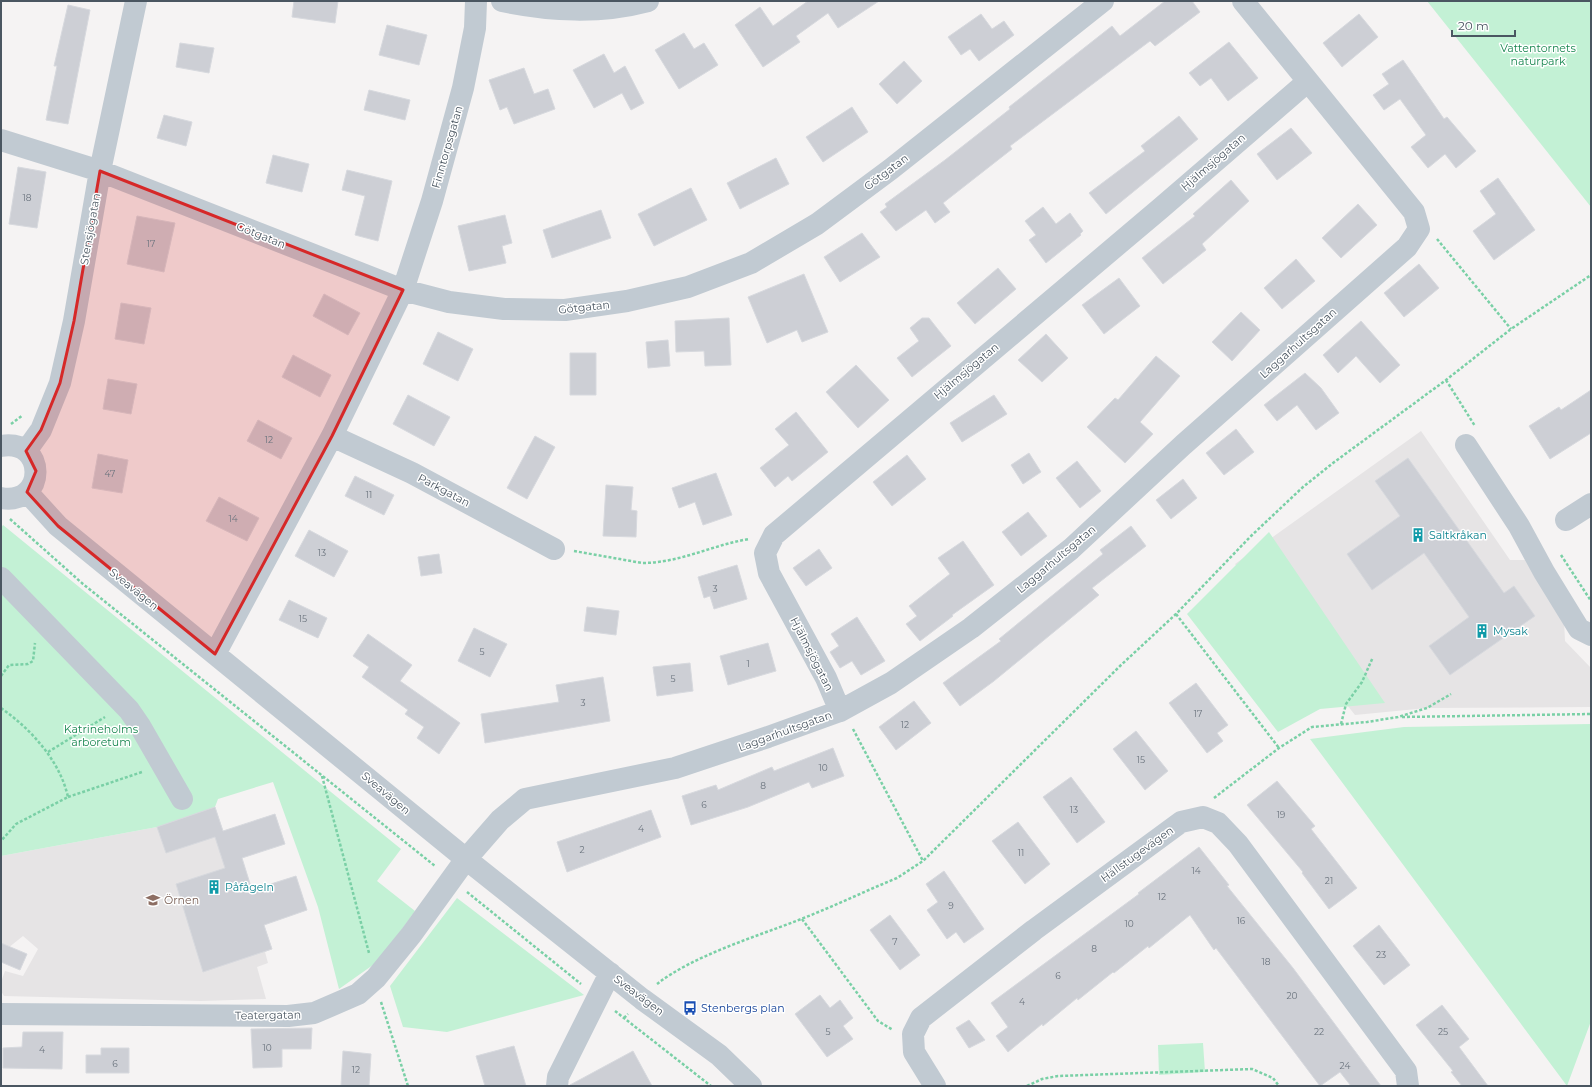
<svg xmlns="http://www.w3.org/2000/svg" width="1592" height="1087" font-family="Montserrat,sans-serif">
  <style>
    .education { fill: #e6e4e5 }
    .green { fill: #c3f1d5 }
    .building { fill: #cdcfd5; stroke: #d7d9de }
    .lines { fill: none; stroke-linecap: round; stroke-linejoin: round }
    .path { stroke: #7ad0a6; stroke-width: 2.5; stroke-dasharray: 3 2; stroke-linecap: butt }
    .minor { stroke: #c1cad2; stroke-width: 22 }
    .marked { fill: #d62828; fill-opacity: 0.2; stroke: #d62828; stroke-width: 3; stroke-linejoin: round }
    .labels { text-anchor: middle; stroke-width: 3; stroke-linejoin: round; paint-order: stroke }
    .number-label { font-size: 9px; fill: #6b747e }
    .park-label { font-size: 11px; fill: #17864f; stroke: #fff }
    .street-label { font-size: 11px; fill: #4a5661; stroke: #fff }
    .culture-label { font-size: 11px; fill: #0d838f; stroke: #fff; text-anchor: start }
    .education-label { font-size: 11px; fill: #785e54; stroke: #fff; text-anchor: start }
    .transit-label { font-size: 11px; fill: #164399; stroke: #fff; text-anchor: start }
  </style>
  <rect width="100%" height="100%" fill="#f5f3f3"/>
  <path class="education" d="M1421,431l89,129h16l38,60 1,21 26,27v39l-164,1 -72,7 -120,-151z
    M215,807l8,24 52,-17 10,30 -43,14 10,32 44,-14 11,34 -43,15 8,24 -7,3 3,11 -11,4 9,32 -65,2 -197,-5 -3,-5v-9l4,-11 18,5 15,-27 -15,-13 -15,12 -7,-3v-89l156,-29z"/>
  <path class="green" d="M1427,1h164v206z
    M3,525l398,324 -24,32 38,30 -35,49 -41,29 -21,-82 -45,-125 -55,17 -3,8 -58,20 -156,29v-328z
    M1269,532l116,171 -65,6 -42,23 -91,-118z
    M1591,724v297l-24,65 -257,-347 94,-12z
    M457,898l127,97 -137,37 -44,-5 -13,-41z
    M1203,1043l2,29 -46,3 -1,-30z"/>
  <path class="building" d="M294,1h44l-3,22 -43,-6z
    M808,1h71l-41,27 -10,-15 -32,23 4,6 -37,25 -28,-42 25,-18 13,19z
    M1165,1h27l8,11 -45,34 -5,-5 -140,105 2,3 -69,54 7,9 -15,11 -9,-13 -30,21 -16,-19 7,-5 -2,-3 60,-44 65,-51 -1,-2 103,-81 8,10z
    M68,5l22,5 -22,114 -22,-4 11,-54h-3z
    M981,14l11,15 12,-8 10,14 -35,26 -9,-12 -9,6 -13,-18z
    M1359,14l19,23 -36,30 -19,-24z
    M387,25l40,10 -8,30 -40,-10z
    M684,33l10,16 10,-6 14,22 -39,24 -24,-39z
    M1229,42l29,36 -30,23 -17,-23 -11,8 -11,-13z
    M180,43l34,5 -5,25 -33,-6z
    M604,54l10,19 11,-7 19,37 -13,7 -9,-17 -28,15 -21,-38z
    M1403,60l41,59 3,-2 29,34 -20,17 -11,-14 -17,14 -17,-21 15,-12 -26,-36 -16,11 -11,-15 16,-11 -7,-10z
    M904,61l18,20 -25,23 -18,-20z
    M524,68l10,26 14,-5 7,20 -41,15 -7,-17 -7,3 -11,-30z
    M369,90l41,10 -5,20 -41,-10z
    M852,107l16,25 -45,30 -17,-25z
    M164,115l28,7 -6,24 -29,-8z
    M1179,116l19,23 -92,75 -17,-21 56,-42 -4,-5z
    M1291,128l21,25 -35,27 -20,-26z
    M273,155l36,9 -7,28 -36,-9z
    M776,158l13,26 -49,25 -13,-26z
    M18,167l28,5 -9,56 -28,-4z
    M347,170l45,11 -14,60 -23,-6 10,-39 -23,-6z
    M1498,178l37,52 -41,30 -21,-29 23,-17 -16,-23z
    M1231,180l18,21 -47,43 4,6 -43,34 -21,-26 53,-42 -2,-2z
    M691,188l16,32 -53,26 -16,-32z
    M1358,204l19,21 -36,33 -19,-20z
    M1043,207l13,17 14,-11 13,18 -3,3 1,1 -35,28 -17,-23 7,-5 -11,-14z
    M601,210l10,28 -59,20 -9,-28z
    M505,215l7,28 -10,3 4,17 -37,8 -11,-45z
    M137,216l38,7 -11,49 -37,-8z
    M862,233l18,24 -40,25 -16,-25z
    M1296,259l19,22 -33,28 -18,-21z
    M1419,264l20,24 -35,29 -20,-24z
    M998,268l18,21 -41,35 -18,-21z
    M804,274l24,58 -26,10 -5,-12 -30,13 -19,-46z
    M1119,278l21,28 -36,28 -22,-29z
    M324,294l36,19 -12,22 -35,-19z
    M121,303l30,5 -7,36 -29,-5z
    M1241,312l19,18 -28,31 -20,-19z
    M729,318l2,47 -26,1 -1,-15 -28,1 -1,-31z
    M922,318h7l22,28 -39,31 -15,-19 22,-17 -9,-13z
    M1361,321l39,44 -20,18 -24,-27 -18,17 -15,-18z
    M438,332l35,17 -15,32 -35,-17z
    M1046,334l22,24 -26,24 -24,-22z
    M668,340l2,26 -22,2 -2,-26z
    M570,353h26v42h-26z
    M293,355l38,20 -11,22 -38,-20z
    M1156,356l24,20 -40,46 13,12 -28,29 -38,-36 28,-29 3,2z
    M856,365l33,35 -31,28 -32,-36z
    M1305,373l16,15 18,25 -23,17 -19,-25 -20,16 -13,-16z
    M108,379l29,5 -6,30 -28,-5z
    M1591,390v43l-41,26 -21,-33 30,-19 2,3z
    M408,395l42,22 -16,29 -41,-22z
    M994,395l13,19 -45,28 -12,-19z
    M796,412l32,40 -36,29 -4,-5 -13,11 -15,-19 29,-23 -14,-16z
    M258,420l34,18 -11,21 -34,-18z
    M1236,429l18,23 -30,23 -18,-22z
    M535,436l20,11 -28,52 -20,-11z
    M1029,453l12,19 -18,12 -12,-19z
    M98,454l30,6 -6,33 -30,-5z
    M907,455l19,24 -34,27 -19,-24z
    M1408,458l96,135 10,-7 21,30 -85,59 -21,-29 40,-29 -45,-64 -52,37 -25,-36 53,-38 -25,-35z
    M1077,461l24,30 -21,17 -24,-30z
    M716,473l16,42 -29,10 -8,-23 -16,6 -7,-20z
    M355,476l39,19 -10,20 -39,-19z
    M1183,479l14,19 -26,21 -15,-19z
    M606,485l27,2 -2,23 6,1 -1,26 -33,-1z
    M219,497l40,21 -12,23 -41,-20z
    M1028,512l19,24 -26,20 -19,-24z
    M1131,526l15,20 -54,42 7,7 -105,86 -34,25 -17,-23 58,-42 -2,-2 104,-85 -3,-4z
    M309,530l39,21 -14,26 -39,-21z
    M963,541l31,44 -42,30 1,1 -33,25 -14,-17 11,-8 -8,-10 41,-32 -12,-16z
    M819,549l13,19 -26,18 -13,-18z
    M439,554l3,19 -21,3 -3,-19z
    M737,565l10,34 -33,10 -4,-13 -6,2 -6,-21z
    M289,600l38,18 -9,20 -39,-18z
    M587,607l32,4 -3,24 -32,-4z
    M857,617l28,44 -24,14 -9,-14 -12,7 -10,-16 9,-6 -8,-12z
    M474,628l33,16 -17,33 -32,-16z
    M368,634l44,31 -12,16 60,42 -21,31 -22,-16 7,-11 -19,-13 3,-4 -46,-33 7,-10 -16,-11z
    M768,643l8,28 -48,14 -8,-29z
    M690,663l3,28 -36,5 -4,-29z
    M603,677l7,44 -125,22 -4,-29 78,-12 -3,-17z
    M1196,683l32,42 -11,8 6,8 -16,12 -38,-50z
    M914,701l17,22 -35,27 -17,-23z
    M1136,731l32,40 -23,19 -32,-41z
    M833,748l11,28 -32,12 -3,-6 -61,25 -57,18 -9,-29 34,-11 2,5 54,-23 2,4z
    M1071,777l34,45 -28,21 -34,-46z
    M1277,781l38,45 -4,3 46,59 -28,21 -27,-36 1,-1 -56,-67z
    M215,807l8,24 52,-17 10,30 -43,14 10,32 44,-14 11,34 -43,15 8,24 -69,23 -27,-88 49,-16 -10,-31 -49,16 -9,-26z
    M651,810l10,27 -94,35 -10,-30z
    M1018,822l32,42 -25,20 -33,-43z
    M1199,847l30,38 -2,1 66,82 88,118h-30l-11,-14 -20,14 -104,-138 -2,2 -24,-35 -41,33 -1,-2 -34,27 -1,-1 -35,28 -1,-2 -34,28 -1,-2 -34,28 -12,-16 12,-9 -17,-24 148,-109 -1,-1z
    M944,871l40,58 -20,14 -8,-11 -9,7 -20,-29 11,-8 -12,-18z
    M890,915l30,40 -20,15 -30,-40z
    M1379,925l31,40 -26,20 -31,-39z
    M1,943l26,11 -7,16 -19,-8z
    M820,995l10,13 10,-8 13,18 -10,8 10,13 -26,18 -32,-43z
    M1442,1005l27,34 -10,8 29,39h-26l-11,-14 2,-1 -37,-46z
    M969,1020l16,20 -16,8 -13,-20z
    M312,1028l-1,21h-29v18l-29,1 -2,-39z
    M23,1032h40l-1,37 -59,-1v-20l19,-1z
    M514,1046l12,40h-41l-9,-30z
    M101,1048h28v25h-43v-18h15z
    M343,1051l28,3 -2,32h-28z
    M633,1051l19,35h-82v-1z"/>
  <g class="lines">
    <path class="path" d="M1437,239l74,90
      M1446,380l29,46
      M11,424l12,-9
      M10,519l73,65 352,282
      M574,551l68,12c38,0 70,-18 107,-24
      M1561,555l30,46
      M1176,614l103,134
      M1,676l8,-11 19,-1 5,-3 2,-18
      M1,708c30,21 59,53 67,89l-52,27 -15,17
      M1402,717l189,-3
      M1341,724l5,-20 16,-22 11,-25
      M853,729l70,132
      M48,752l57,-35
      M322,776l47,177
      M68,797l74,-25
      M1214,798l65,-50 33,-21 55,-5 31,-5 29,-9 24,-14
      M467,892l114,92
      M802,919l76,102 15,9
      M657,984c36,-28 95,-46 139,-63 34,-13 67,-29 101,-43l26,-17 197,-195 56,-52 75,-78 52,-49 30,-24 113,-83 65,-51 80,-54
      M381,1002l27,84
      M615,1011l96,75
      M624,1018l4,-4
      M1027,1086l15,-7 16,-3 194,-7 21,9 6,8"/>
    <path class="minor" d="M502,1c49,10 97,13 146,0
      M1,140l99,31 303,119 46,12 55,7 61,1 62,-9 61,-14 63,-24 66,-39 74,-55 212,-168
      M332,436l80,37 142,76
      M1466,445l53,81 25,46 35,57 12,6
      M1,446c46,-8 46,60 0,52
      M26,451l15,-21 19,-47 14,-62 26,-150 36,-170
      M27,492l31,34 408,333 176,140 77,56 32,31
      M1566,520l25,-16
      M1,578l128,132 11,16 42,73
      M215,654l117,-218 71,-146 29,-89 31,-113 12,-60 1,-27
      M840,711l-14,-33 -57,-105 -4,-20 9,-18 387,-327 146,-126
      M1,1014l287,2 26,-3 44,-19 18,-16 35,-43 55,-76 34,-39 25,-21 150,-31 93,-31 72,-26 51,-28 80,-55 100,-79 112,-104 224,-198 12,-18 -5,-17 -171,-211
      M557,1086l1,-9 52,-104
      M935,1086l-21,-34 -1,-18 8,-16 113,-88 147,-108 22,-5 15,6 20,21 168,227 2,15"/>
  </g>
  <path class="marked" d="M100,171l303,119 -71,146 -117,218 -157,-128 -31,-34 9,-21 -10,-20 15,-21 19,-47 14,-62z"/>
  <defs>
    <symbol id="building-bare" viewBox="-9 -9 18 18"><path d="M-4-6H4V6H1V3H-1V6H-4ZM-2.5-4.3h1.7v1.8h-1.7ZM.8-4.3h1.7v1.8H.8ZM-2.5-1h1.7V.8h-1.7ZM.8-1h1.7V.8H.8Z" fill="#0f9aa8" stroke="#fff" stroke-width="2.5" paint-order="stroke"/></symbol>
    <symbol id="school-bare" viewBox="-9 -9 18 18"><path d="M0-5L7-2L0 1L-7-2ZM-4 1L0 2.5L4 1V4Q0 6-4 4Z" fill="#8d6e63" stroke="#fff" stroke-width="2.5" paint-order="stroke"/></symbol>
    <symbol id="bus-bare" viewBox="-9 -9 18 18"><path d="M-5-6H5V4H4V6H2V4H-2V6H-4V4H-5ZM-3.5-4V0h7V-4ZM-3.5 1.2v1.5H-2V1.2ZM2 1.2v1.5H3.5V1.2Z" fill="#1a4fb4" stroke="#fff" stroke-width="2.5" paint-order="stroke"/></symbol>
  </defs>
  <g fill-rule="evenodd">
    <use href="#building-bare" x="1408" y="525" width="20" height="20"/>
    <use href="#building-bare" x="1472" y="621" width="20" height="20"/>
    <use href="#building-bare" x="204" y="877" width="20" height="20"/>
    <use href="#school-bare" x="143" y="890" width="20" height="20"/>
    <use href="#bus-bare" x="680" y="998" width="20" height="20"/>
  </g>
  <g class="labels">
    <g class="number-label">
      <text x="27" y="201">18</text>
      <text x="151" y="247">17</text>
      <text x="269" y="443">12</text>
      <text x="110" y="477">47</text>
      <text x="369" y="498">11</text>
      <text x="233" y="522">14</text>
      <text x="322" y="556">13</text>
      <text x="715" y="592">3</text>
      <text x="303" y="622">15</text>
      <text x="482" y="655">5</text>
      <text x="748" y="667">1</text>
      <text x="673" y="682">5</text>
      <text x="583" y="706">3</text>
      <text x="1198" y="717">17</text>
      <text x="905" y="728">12</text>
      <text x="1141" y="763">15</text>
      <text x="823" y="771">10</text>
      <text x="763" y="789">8</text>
      <text x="704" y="808">6</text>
      <text x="1074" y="813">13</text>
      <text x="1281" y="818">19</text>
      <text x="641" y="832">4</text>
      <text x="582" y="853">2</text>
      <text x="1021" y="856">11</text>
      <text x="1196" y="874">14</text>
      <text x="1329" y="884">21</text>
      <text x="1162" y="900">12</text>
      <text x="951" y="909">9</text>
      <text x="1241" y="924">16</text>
      <text x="1129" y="927">10</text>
      <text x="895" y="945">7</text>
      <text x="1094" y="952">8</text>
      <text x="1381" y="958">23</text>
      <text x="1266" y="965">18</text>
      <text x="1058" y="979">6</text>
      <text x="1292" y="999">20</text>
      <text x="1022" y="1005">4</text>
      <text x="828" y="1035">5</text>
      <text x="1319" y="1035">22</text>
      <text x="1443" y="1035">25</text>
      <text x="267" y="1051">10</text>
      <text x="42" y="1053">4</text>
      <text x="115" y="1067">6</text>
      <text x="1345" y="1069">24</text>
      <text x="356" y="1073">12</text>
    </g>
    <g class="park-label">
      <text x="1538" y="52">Vattentornets<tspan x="1538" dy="13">naturpark</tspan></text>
      <text x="101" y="733">Katrineholms<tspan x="101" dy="13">arboretum</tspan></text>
    </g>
    <g class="street-label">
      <text transform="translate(447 147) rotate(-74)" y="4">Finntorpsgatan</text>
      <text transform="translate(1213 162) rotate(-41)" y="4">Hjälmsjögatan</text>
      <text transform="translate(886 172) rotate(-37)" y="4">Götgatan</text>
      <text transform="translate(90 229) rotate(-80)" y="4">Stensjögatan</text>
      <text transform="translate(261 235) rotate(22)" y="4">Götgatan</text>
      <text transform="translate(584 307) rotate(-6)" y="4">Götgatan</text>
      <text transform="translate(1298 343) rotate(-42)" y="4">Laggarhultsgatan</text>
      <text transform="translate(966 371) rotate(-40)" y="4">Hjälmsjögatan</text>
      <text transform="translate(444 490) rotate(28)" y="4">Parkgatan</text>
      <text transform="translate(1056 559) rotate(-40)" y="4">Laggarhultsgatan</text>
      <text transform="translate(134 589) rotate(39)" y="4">Sveavägen</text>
      <text transform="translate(812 654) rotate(63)" y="4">Hjälmsjögatan</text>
      <text transform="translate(785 731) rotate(-20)" y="4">Laggarhultsgatan</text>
      <text transform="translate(386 793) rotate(40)" y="4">Sveavägen</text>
      <text transform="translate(1137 854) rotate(-36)" y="4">Hällstugevägen</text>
      <text transform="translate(639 995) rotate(37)" y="4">Sveavägen</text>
      <text transform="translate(268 1015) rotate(-1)" y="4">Teatergatan</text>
    </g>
    <g class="culture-label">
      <text x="1429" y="539">Saltkråkan</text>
      <text x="1493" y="635">Mysak</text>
      <text x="225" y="891">Påfågeln</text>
    </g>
    <g class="education-label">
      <text x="164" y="904">Örnen</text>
    </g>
    <g class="transit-label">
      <text x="701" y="1012">Stenbergs plan</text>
    </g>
  </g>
  <rect width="1592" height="1087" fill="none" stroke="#4a5661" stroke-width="4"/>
  <path d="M1452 30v6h63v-6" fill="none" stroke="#4a5661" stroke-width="2"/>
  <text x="1458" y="30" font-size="12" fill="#4a5661" stroke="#ffffff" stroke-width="3" paint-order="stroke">20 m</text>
</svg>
